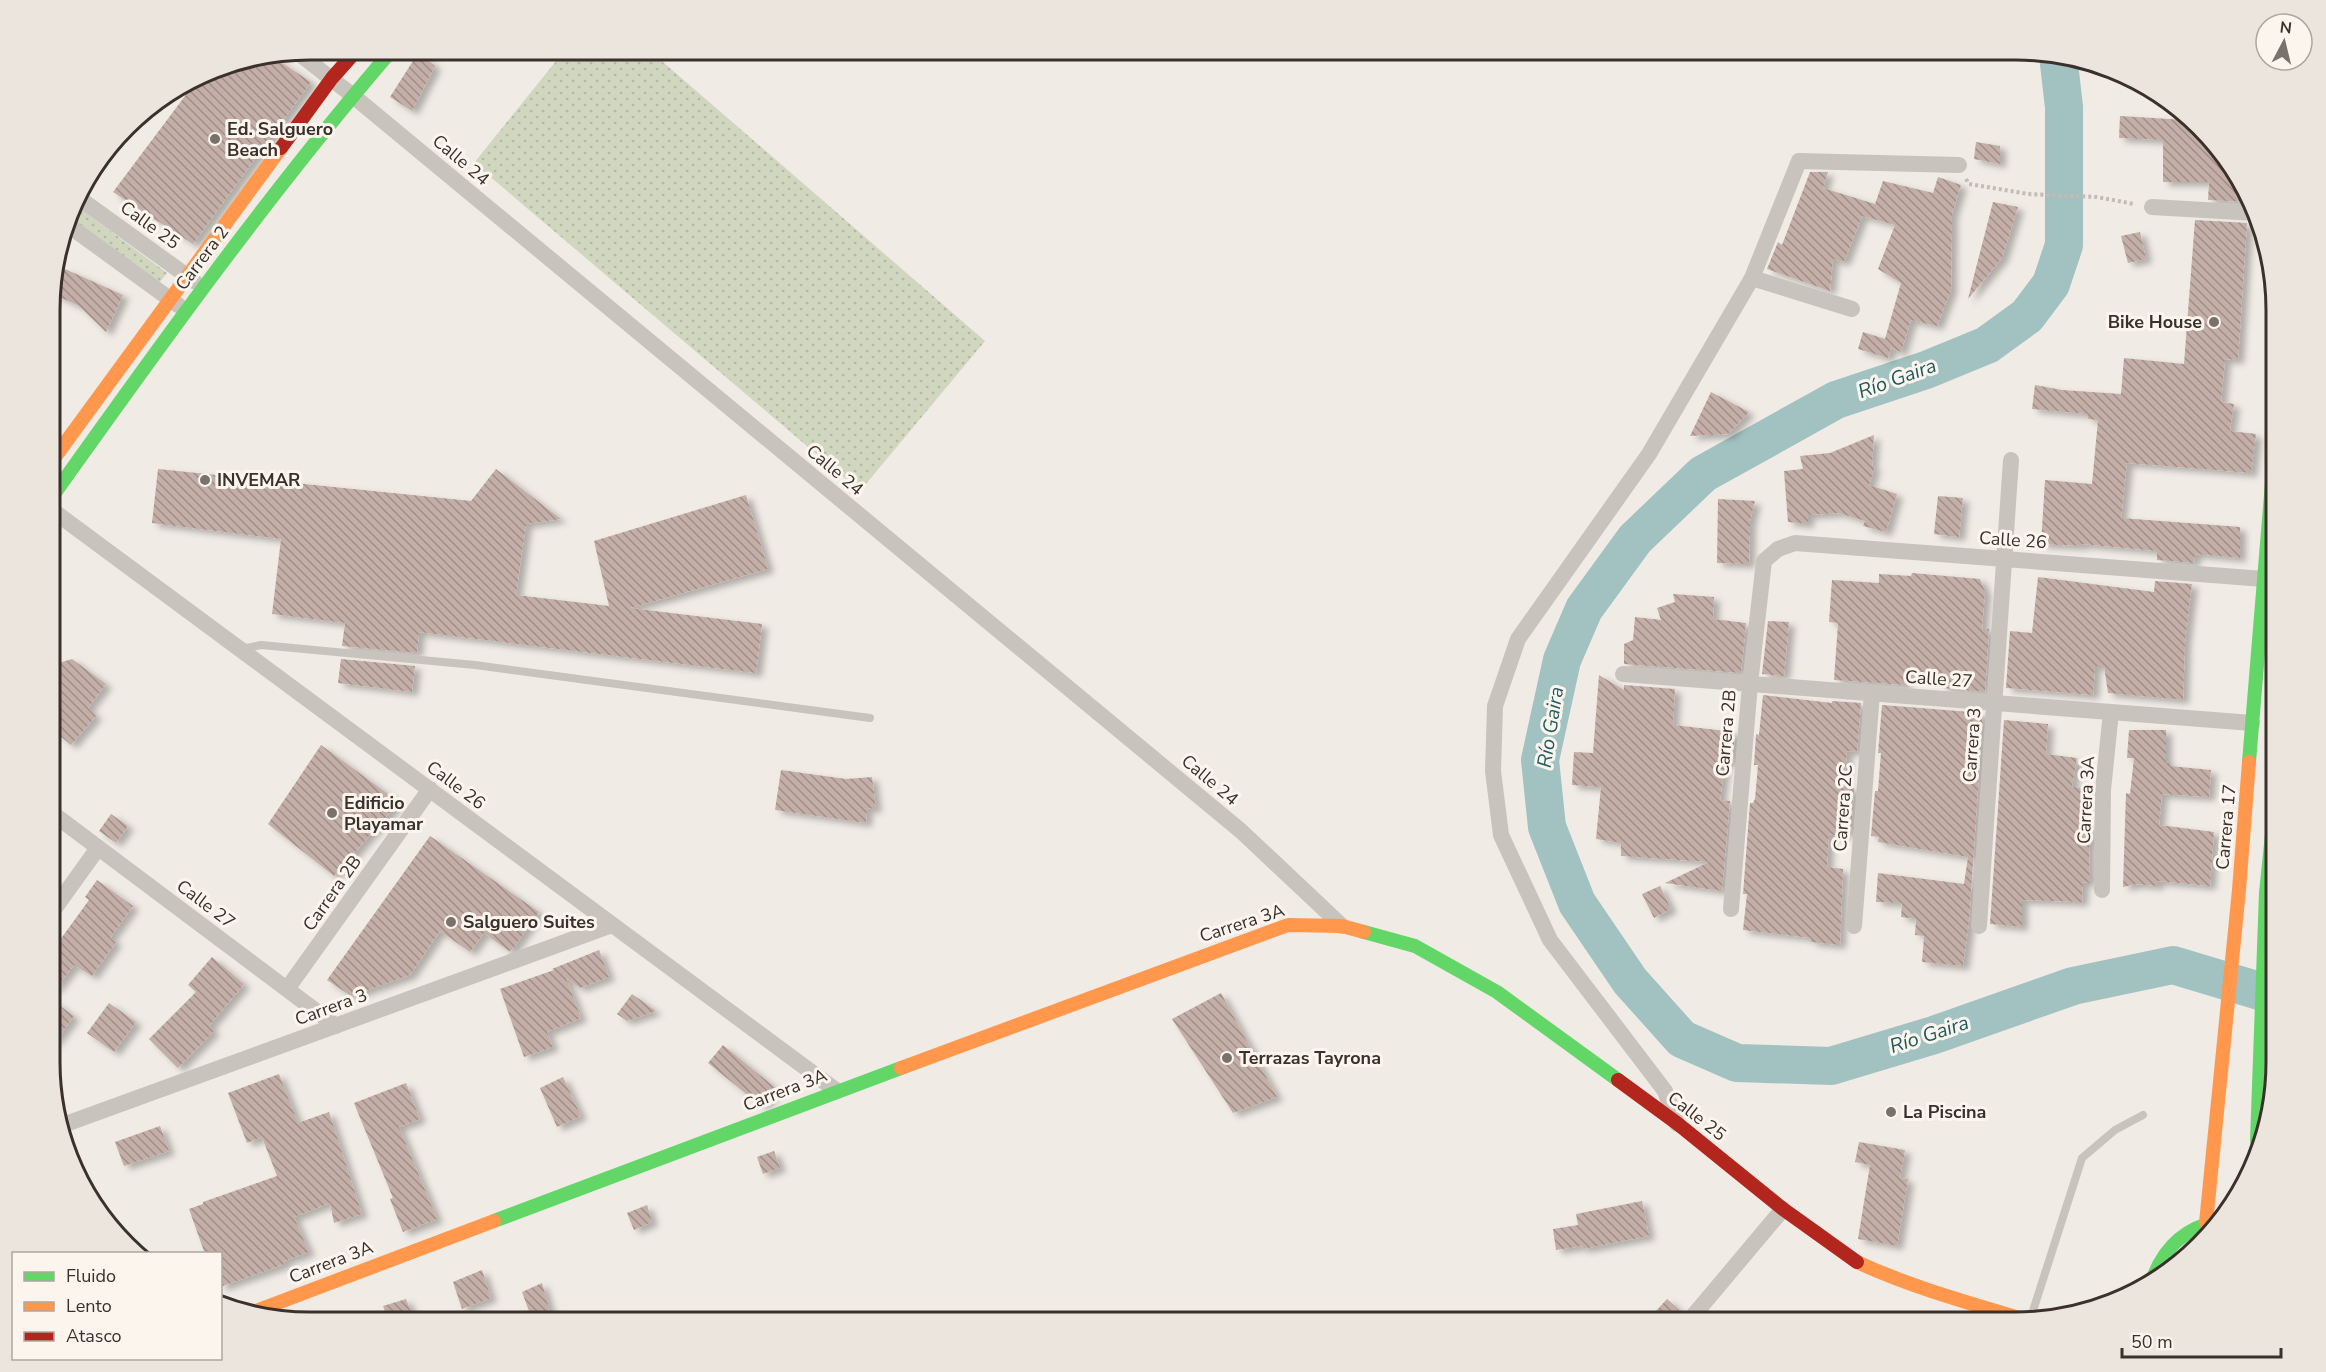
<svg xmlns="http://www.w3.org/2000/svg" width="2326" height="1372" font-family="'Nunito Sans',sans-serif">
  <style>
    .grass { fill: url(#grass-dots) }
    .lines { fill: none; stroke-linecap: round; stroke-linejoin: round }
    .river { stroke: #a1c2c1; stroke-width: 38 }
    .building { fill: url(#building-back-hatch); filter: url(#shadow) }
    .path { stroke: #c2bbb6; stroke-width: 4; stroke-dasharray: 3 3; stroke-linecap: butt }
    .lane { stroke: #c9c3be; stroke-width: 8 }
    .street { stroke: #c9c3be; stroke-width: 16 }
    .fast { stroke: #63d668; stroke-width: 14 }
    .slow { stroke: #ff974d; stroke-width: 14 }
    .jam { stroke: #b3261e; stroke-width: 14 }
    .poi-dot { fill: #7a716c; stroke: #fbf5ee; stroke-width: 2 }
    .labels { text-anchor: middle; stroke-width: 6; stroke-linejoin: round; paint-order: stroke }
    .poi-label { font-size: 18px; font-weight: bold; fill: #3b302b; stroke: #fbf5ee; text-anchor: start }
    .street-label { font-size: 18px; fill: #3b302b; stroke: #fbf5ee }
    .water-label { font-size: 20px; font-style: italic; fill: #1f5a5e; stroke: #fbf5ee }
    .rim { fill: none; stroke: #3b302b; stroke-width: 3 }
  </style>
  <defs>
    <pattern id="grass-dots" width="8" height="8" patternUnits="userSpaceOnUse" patternTransform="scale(1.5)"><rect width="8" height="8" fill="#d1d6bf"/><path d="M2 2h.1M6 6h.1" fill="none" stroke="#b4b8a4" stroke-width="1.8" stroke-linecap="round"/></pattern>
    <pattern id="building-back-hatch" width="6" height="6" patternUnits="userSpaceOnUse" patternTransform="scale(1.5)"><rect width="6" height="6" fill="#c3afa7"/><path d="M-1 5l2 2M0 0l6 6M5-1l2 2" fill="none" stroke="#a08f88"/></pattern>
    <filter id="shadow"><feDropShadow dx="6" dy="4" stdDeviation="3" flood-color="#0004"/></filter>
  </defs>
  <rect width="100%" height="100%" fill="#f0ebe5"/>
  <path class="grass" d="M565,50h84l336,291 -125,150 -386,-328z
    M74,204l93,69 -8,10 -90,-65z"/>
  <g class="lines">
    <path class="river" d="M2058,55l6,52v138l-13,39 -24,32 -40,29 -61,25 -90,30 -133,74 -68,65 -51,70 -22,51 -22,100 7,67 30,76 53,78 52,58 55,24 94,3 103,-31 139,-49 100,-21 103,31"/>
  </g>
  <path class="building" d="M418,53l17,13 -23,45 -22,-14z
    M273,57l38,25 -118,162 -80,-52 87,-116 11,-7z
    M2120,116l65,4 48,46 15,32v4l-40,-2 1,-18h-46v-42l-44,-2z
    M1976,142l24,4v18l-26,-5z
    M1810,172h18l-5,16 52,16 8,-23 50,12 5,-16 23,8 -9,29 -1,76 -14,36 -26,-6 -10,32 -10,-4 -3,10 -30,-9 5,-17 22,7 16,-56 -23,-14 17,-44 -33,-9 -18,46 -11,-3 -3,32 -63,-22 11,-27 4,3z
    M1993,202l25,5 -16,51 -34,41z
    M2195,220l52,3 -9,137 -13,-1 -4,43 13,2 -4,27 26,3 -5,39 -124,-10 -6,55 119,9v31l-45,-4 -1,9 -37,-3v-9l-75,-7v2l-41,-2 4,-64 47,4 6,-64 -10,-1v-5l-56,-5 3,-24 27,5 59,4 3,-36 60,6z
    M2140,232l6,27 -18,4 -7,-27z
    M65,269l58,26 -17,37 -27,-26 -26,-12z
    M1711,392l38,20 -21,22 -38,2z
    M1874,435l-2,32h3l-6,18 28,9 -11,38 -23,-6 2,-5 -26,-8 -31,2v9l-20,-2 -4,-51 19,-2 -3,-13 30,-3z
    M158,469l313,32 25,-32 65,50 -35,5 -10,71 93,11 -15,-65 152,-46 22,74 -138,39 132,16 -6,49 -337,-41 -2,21 -75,-7 3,-23 -73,-9 9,-75 -129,-16z
    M1938,496l25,2 -4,39 -25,-3z
    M1718,499l37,2 -5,20 -1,43 -32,-1z
    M1912,573l68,6 5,12 -3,38h7l-4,63 -43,-4v-11l-36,-3v11l-72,-5 4,-57 -9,-1 3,-42 47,3v-9l32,2z
    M2038,577l116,15 1,-11 37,3 -7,58 -2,58 -75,-7 -4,-27h-9l-2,29 -87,-7 4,-57 22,2z
    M1673,594l41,3 -1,22 33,4 -5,50 -117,-9v-20l9,-4 2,-23 26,3 -4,-12 18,-6z
    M1768,621l21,1 -5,54 -22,-2z
    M72,659l34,25 -18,24 8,8 -25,29 -19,-16v-64z
    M341,659l74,7 -3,26 -74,-9z
    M1599,675l25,15v-5l51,4 -2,36 62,7 -2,31 -8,-1 -5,38 10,1 -8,90 -57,-8 44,-21 -88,-6v-13l-25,-4 5,-52 -29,-2 2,-33 19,1z
    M1763,695l69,8v-2l29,2 -4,49 -10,-1 -3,36 10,1 -3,45 -8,-1v5l-14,-3 -2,33 16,2 -3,76 -29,-3v-4l-68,-8 4,-36h-4l7,-91h3l2,-4 3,-34h-4l2,-31 3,1z
    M1882,705l101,8 -14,209 -6,44 -41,-4 2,-26 -9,-1 1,-16 -15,-2 1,-14 -26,-1 2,-29 86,11 4,-27 -90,-15 1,-5 -8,-1 4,-45h3l3,-38h-3z
    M2004,720l44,4 -2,30 31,4 -5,29 14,1 -2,26 8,23 -3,12 1,34 -7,-1 -1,20 -60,-2v27l-32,-3z
    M2129,730h37v33h4v3l41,4 -2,27 -47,-3 -3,31 55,7 -4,54 -52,-5v5l-21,-2 -14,3 3,-94 4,1 4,-36h-7z
    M321,745l78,57 -65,74 -66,-52z
    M781,770l65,9 26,-2 4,32 -9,-1 -1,15 -91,-13z
    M111,814l17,12 -12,17 -17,-12z
    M430,836l109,76 -27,38 -3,1 -25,-18 -14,19 -30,-21 -30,44 -59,21 -24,-16z
    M97,880l36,26 -23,32 6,4 -24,34 -18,-11 -22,28v-42l37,-51 -4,-3z
    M1660,886l11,23 -17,9 -12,-24z
    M599,950l10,27 -29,11 -14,-10 15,40 -34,14 6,15 -29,10 -24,-68 54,-19 -2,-1z
    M212,957l32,27 -35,42 5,5 -36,37 -29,-29 47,-47 -8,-7z
    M1221,993l56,104 -44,16 -61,-94z
    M632,994l24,17 -29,10 -10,-7z
    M52,1000l22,16 -22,30z
    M109,1003l27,19 -22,30 -27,-19z
    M723,1045l54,44 -11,14 -6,2 -52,-42z
    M279,1074l19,49 31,-11 33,102 -28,9 -4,-20 -36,14 15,35 -25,9 1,3 -65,23v-33h-15l-16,-45 14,-5v-2l74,-26 -15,-39 -15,6 -19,-50z
    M563,1077l18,39 -24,11 -17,-39z
    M406,1083l14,36 -21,8 38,92 -34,13 -13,-33 3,-1 -39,-95z
    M160,1126l9,25 -45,15 -9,-24z
    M1859,1142l46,8 -5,28 8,1 -11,67 -39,-7 12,-74 -15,-3z
    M774,1151l6,17 -17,6 -6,-17z
    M1642,1201l7,35 -66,13 -1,-3 -26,4 -3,-21 25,-4 -2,-11z
    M647,1205l5,17 -18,8 -7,-17z
    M482,1270l9,28 -29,11 -9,-27z
    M542,1283l11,39h-20l-11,-30z
    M406,1299l9,23h-26l-6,-16z
    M1667,1299l12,11 -10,12h-23z"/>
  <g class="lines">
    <path class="path" d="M1966,179l3,5 59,10 69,3 37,7"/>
    <path class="lane" d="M241,649l20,-4 214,20 395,53
      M2030,1320l52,-162 33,-28 28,-15"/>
    <path class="street" d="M297,52l55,43 889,736 101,95
      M76,196l118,85
      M2152,207l104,6
      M68,225l110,80
      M1752,278l100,31
      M52,510l785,581
      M1623,674l629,49
      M52,813l284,213
      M2102,890l1,-100 8,-78
      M1731,909l19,-225 14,-123 14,-12 17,-6 469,36
      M52,912l46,-64
      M1854,926l18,-233
      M1979,926l32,-466
      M287,989l143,-200
      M1677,1124l-12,-33 -115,-151 -49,-105 -8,-64 2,-65 23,-67 131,-185 103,-176 47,-117 160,4
      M63,1125l549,-200
      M1688,1322l95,-113"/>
    <path class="fast" d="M52,497c109,-153 218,-305 340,-447
      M2249,762l27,-328
      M1364,932l51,14 82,46 121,88
      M2257,1141l9,-248 10,-98
      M494,1221l407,-153
      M2151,1284c11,-35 32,-56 68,-63"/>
    <path class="slow" d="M52,461l229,-313
      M901,1068l387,-143 54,1 22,6
      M2206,1223l33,-333 10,-128
      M1857,1262c56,26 116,42 176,60
      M248,1314l246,-93"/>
    <path class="jam" d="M281,148l51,-70 25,-28
      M1618,1080l60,44 105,85 74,53"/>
  </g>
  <g class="poi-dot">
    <circle cx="215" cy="139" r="6"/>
    <circle cx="2214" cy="322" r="6"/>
    <circle cx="205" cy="480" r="6"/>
    <circle cx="332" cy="813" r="6"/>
    <circle cx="451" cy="922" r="6"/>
    <circle cx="1227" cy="1058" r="6"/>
    <circle cx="1891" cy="1112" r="6"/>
  </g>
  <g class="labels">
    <g class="poi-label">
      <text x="227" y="135">Ed. Salguero<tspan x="227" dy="21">Beach</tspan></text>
      <text x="2202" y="328" text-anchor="end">Bike House</text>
      <text x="217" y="486">INVEMAR</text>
      <text x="344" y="809">Edificio<tspan x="344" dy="21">Playamar</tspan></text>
      <text x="463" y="928">Salguero Suites</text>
      <text x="1239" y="1064">Terrazas Tayrona</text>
      <text x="1903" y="1118">La Piscina</text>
    </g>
    <g class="street-label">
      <text transform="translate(461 160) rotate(40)" y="6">Calle 24</text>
      <text transform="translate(150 225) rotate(36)" y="6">Calle 25</text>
      <text transform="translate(202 258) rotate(-53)" y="6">Carrera 2</text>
      <text transform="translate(835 470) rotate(40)" y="6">Calle 24</text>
      <text transform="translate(2013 540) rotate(4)" y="6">Calle 26</text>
      <text transform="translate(1939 679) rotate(4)" y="6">Calle 27</text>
      <text transform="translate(1726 733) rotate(-85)" y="6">Carrera 2B</text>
      <text transform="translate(1972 745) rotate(-86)" y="6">Carrera 3</text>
      <text transform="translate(1210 780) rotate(40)" y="6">Calle 24</text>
      <text transform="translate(456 785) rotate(37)" y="6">Calle 26</text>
      <text transform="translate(2086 800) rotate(-87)" y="6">Carrera 3A</text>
      <text transform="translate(1843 808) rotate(-86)" y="6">Carrera 2C</text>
      <text transform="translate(2226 827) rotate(-85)" y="6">Carrera 17</text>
      <text transform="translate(332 893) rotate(-55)" y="6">Carrera 2B</text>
      <text transform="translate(206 904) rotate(37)" y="6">Calle 27</text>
      <text transform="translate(1242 923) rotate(-18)" y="6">Carrera 3A</text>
      <text transform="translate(331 1007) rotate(-20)" y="6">Carrera 3</text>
      <text transform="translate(785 1090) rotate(-21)" y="6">Carrera 3A</text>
      <text transform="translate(1697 1116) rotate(38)" y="6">Calle 25</text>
      <text transform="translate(331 1262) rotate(-21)" y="6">Carrera 3A</text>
    </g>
    <g class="water-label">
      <text transform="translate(1897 378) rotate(-20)" y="7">Río Gaira</text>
      <text transform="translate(1550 727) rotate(-81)" y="7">Río Gaira</text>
      <text transform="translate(1929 1034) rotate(-18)" y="7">Río Gaira</text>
    </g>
  </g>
  <path d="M0 0H2326V1372H0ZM310 60H2016A250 250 0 0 1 2266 310V1062A250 250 0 0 1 2016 1312H310A250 250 0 0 1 60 1062V310A250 250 0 0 1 310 60Z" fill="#ece5de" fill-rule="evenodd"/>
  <path class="rim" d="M310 60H2016A250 250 0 0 1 2266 310V1062A250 250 0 0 1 2016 1312H310A250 250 0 0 1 60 1062V310A250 250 0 0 1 310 60Z"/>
  <rect x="12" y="1252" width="210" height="108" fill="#fbf5ee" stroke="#aea6a0" stroke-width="1.5"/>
  <rect x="24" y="1272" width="30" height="9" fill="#63d668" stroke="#aea6a0" stroke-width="1.5"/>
  <text x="66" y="1282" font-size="18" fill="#3b302b">Fluido</text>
  <rect x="24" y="1302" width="30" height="9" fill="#ff974d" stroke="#aea6a0" stroke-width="1.5"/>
  <text x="66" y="1312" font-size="18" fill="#3b302b">Lento</text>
  <rect x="24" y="1332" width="30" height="9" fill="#b3261e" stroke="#aea6a0" stroke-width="1.5"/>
  <text x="66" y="1342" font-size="18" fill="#3b302b">Atasco</text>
  <g transform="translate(2284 42) rotate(7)"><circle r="28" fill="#fbf5ee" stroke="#aea6a0" stroke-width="1.5"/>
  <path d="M0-4.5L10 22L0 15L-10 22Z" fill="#7a716c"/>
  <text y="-9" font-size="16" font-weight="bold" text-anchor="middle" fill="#3b302b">N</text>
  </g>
  <path d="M2122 1348v9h159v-9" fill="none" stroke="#3b302b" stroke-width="3"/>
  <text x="2131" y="1348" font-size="18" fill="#3b302b" stroke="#fbf5ee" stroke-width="4.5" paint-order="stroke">50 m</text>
</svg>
